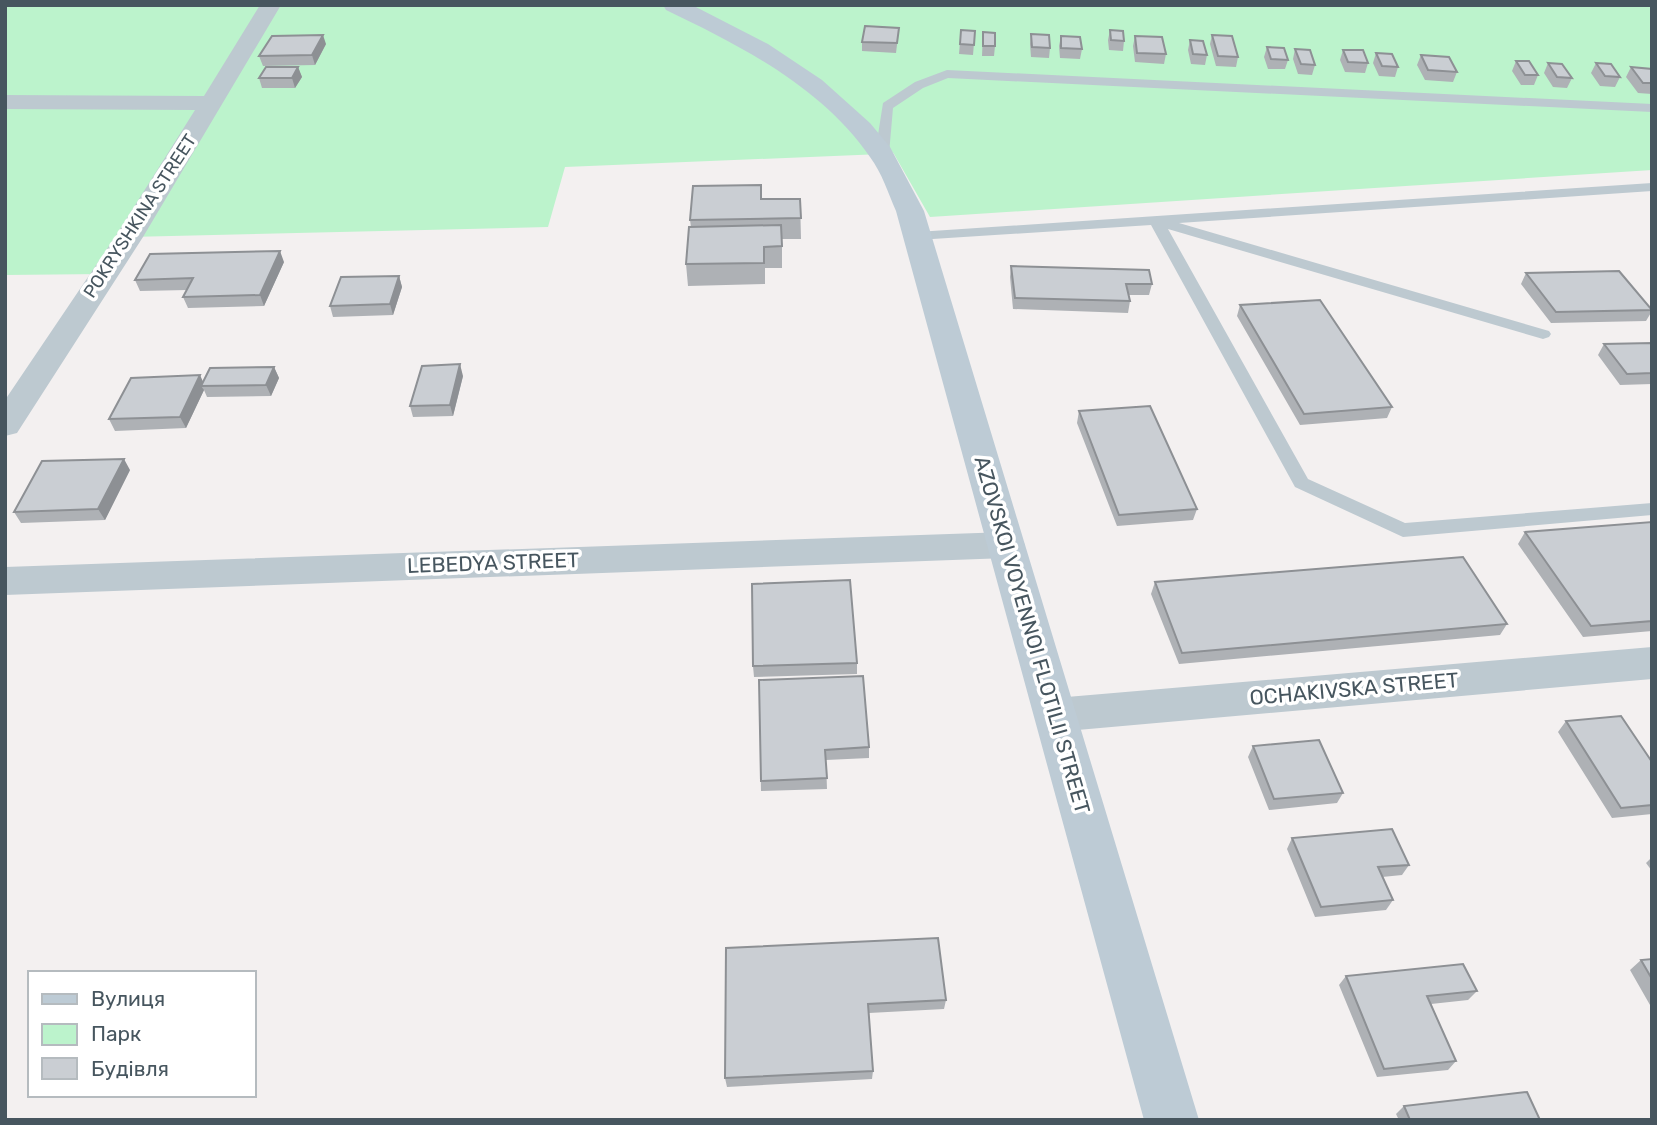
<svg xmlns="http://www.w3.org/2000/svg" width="1657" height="1125" font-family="Rubik,sans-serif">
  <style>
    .green { fill: #bcf3cc }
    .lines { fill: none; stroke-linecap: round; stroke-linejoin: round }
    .lane { fill: #bdc9d0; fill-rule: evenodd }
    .street { fill: #bdc9d0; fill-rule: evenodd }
    .secondary { fill: #bdcbd5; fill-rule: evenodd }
    .wall { fill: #aeb1b5 }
    .shaded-wall { fill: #8d9094 }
    .building { fill: #caced3; stroke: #8d9094; stroke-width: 2 }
    .labels { text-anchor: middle; stroke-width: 7; stroke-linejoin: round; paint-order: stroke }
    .far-street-label { font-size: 18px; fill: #47565f; stroke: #fff }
    .street-label { font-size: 21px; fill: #47565f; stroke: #fff }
  </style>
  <rect width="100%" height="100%" fill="#f3f0f0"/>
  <path class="green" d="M5,5h1647v165l-722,47 -36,-63 -19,-23 7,23 -317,13 -17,60 -419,10 -25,37 -99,1z"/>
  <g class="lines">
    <path class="lane" d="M947,70l705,34v8l-704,-34 -25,10 -30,20 -4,46 -7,4 -5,-1 -2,-3 8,-51 32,-21z
      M1652,183v8l-473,32 370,108 2,3 -2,3 -6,2 -375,-110 140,250 97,44 247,-20v12l-249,22 -108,-50 -144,-262 -234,15 -7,-4 7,-4z"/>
    <path class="street" d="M260,5h21l-138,232 -126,196 -12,3v-36l110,-163 80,-127 -190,-1v-14l199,1z
      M1007,532l13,4 5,9 -5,9 -13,4 -1002,37v-28z
      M1652,647v32l-597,53 -15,-5 -6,-12 6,-12 15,-5z"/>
    <path class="secondary" d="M663,5h29l76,39 54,36 48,43 20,24 34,64 275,909h-55l-248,-909c-8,-18 -14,-38 -26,-54 -48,-70 -129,-111 -204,-147z"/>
  </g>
  <path class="wall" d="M899,28l-3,25 -34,-2v-9z
    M961,30l14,1 -2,24 -14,-1z
    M1110,30l14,11 -1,10 -14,-1 -1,-10z
    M983,32l12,14 -1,10h-12z
    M1031,34l19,14 -1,10 -18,-1 -1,-13z
    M1212,35l26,22 -2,10 -20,-1 -6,-22z
    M1061,36l21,13 -2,10 -20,-1 -1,-12z
    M1135,36l31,18 -2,10 -29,-2 -2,-16z
    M1190,40l17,15 -2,10 -14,-1 -3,-14z
    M326,44l-11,21 -52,1 -4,-10z
    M1267,47l21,13 -3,9h-17l-4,-12z
    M1295,49l20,16 -3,10 -14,-1 -5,-15z
    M1343,50l25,13 -3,10 -20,-1 -5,-12z
    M1376,53l22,14 -3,10 -16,-1 -6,-13z
    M1421,55l36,17 -4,10 -28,-2 -8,-15z
    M1516,61l22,14 -4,10h-13l-9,-14z
    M1548,63l24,15 -5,10 -14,-1 -9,-14z
    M1596,63l24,14 -5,10 -15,-1 -9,-13z
    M298,67l4,10 -7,11h-33l-3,-10z
    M1631,67l21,2v25l-14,-1 -12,-16z
    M761,199h39l1,40h-19v29h-17v16l-77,2 -2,-22 5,-37 -1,-7z
    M284,262l-20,44 -76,2 -5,-11 4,-7 -47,1 -5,-11z
    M1011,266l141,18 -3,11h-20l1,6 -2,12 -115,-4 -3,-32z
    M1526,273l126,36v2l-6,10 -95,2 -30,-39z
    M399,276l3,11 -9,28 -60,2 -3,-11z
    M1240,305l152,102 -5,11 -87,7 -63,-109z
    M1652,343v41l-32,1 -22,-30 6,-11z
    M274,367l5,11 -8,18 -64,1 -3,-7 -18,38 -71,3 -6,-12 94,-37z
    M463,376l-10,40 -40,1 -3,-11z
    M1079,411l118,98 -4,11 -76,6 -40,-103z
    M130,470l-25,50 -84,3 -7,-11z
    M1652,522v109l-69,6 -65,-93 7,-12z
    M1155,582l352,42 -7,11 -321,29 -28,-70z
    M857,663v11l-103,3 -1,-11z
    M759,680l110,67v11l-43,2 1,29 -66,2z
    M1566,721l86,41v52l-40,4 -54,-86z
    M1253,746l90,47 -6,10 -68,7 -21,-53z
    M1292,838l117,27 -7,10 -20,2 11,23 -7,10 -71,7 -28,-68z
    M1652,857v14l-6,-8z
    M726,948l220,52 -2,9 -75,4 4,58 -1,8 -145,8 -2,-9z
    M1652,959v46h-2l-20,-35 11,-10z
    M1346,976l131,15 -9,9 -37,4 25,57 -8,9 -71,7 -38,-92z
    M1404,1106l136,14h-141l-3,-6z"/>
  <path class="shaded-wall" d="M323,35l3,9 -11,21 -3,-10z
    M298,67l4,10 -7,11 -3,-10z
    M280,251l4,11 -20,44 -4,-11z
    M399,276l3,11 -9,28 -3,-11z
    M460,364l3,12 -10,40 -3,-11z
    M274,367l5,11 -8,18 -5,-11z
    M200,375l5,11h-4l3,4 -18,38 -6,-11z
    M124,459l6,11 -25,50 -7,-11z"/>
  <path class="building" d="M865,26l34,2 -2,15 -35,-1z
    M961,30l14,1 -1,14 -14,-1z
    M1110,30l13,1 1,10 -13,-1z
    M983,32l12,1v13h-12z
    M1031,34l18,1 1,13 -18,-1z
    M323,35l-11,20 -53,1 13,-20z
    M1212,35l20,1 6,21 -20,-1z
    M1061,36l19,1 2,12 -21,-1z
    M1135,36l27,1 4,17 -29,-1z
    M1190,40l13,1 4,14 -14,-1z
    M1267,47l17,1 4,12 -17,-1z
    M1295,49l15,1 5,15 -14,-1z
    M1343,50h20l5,13 -20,-1z
    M1376,53l16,1 6,13 -16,-1z
    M1421,55l28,2 8,15 -29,-2z
    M1516,61h13l9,14h-13z
    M1548,63l14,1 10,14 -15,-1z
    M1596,63l15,1 9,13 -15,-1z
    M266,67h32l-6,11h-33z
    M1631,67l21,2v14h-9z
    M761,185v14h39l1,19 -111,2 3,-34z
    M781,225l1,21 -18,1v16l-78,1 3,-37z
    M280,251l-20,44 -77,2 10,-19 -58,2 15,-26z
    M1011,266l138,4 3,14h-26l4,17 -115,-3z
    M1619,271l33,39 -96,2 -30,-39z
    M399,276l-9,28 -60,2 11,-29z
    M1320,300l72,107 -88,7 -64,-109z
    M1652,343v30l-25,1 -23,-30z
    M460,364l-10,41 -40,1 12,-40z
    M274,367l-8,18 -65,1 9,-18z
    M200,375l-20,42 -71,2 22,-41z
    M1150,406l47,103 -78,6 -40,-104z
    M124,459l-26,50 -84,3 28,-51z
    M1652,522v99l-61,5 -66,-94z
    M1463,557l44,67 -325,29 -27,-71z
    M850,580l7,83 -104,3 -1,-82z
    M863,676l6,71 -44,3 2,28 -66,3 -2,-101z
    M1621,716l31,46v43l-31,3 -55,-87z
    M1319,740l24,53 -69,6 -21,-53z
    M1392,829l17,36 -31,2 15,33 -72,7 -29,-69z
    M938,938l8,62 -78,4 5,67 -148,7 1,-130z
    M1652,959v20l-11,-19z
    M1463,964l14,27 -50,5 29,65 -72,8 -38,-93z
    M1527,1092l13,28h-130l-6,-14z"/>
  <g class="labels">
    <g class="far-street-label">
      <text transform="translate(140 216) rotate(-57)" y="6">POKRYSHKINA STREET</text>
    </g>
    <g class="street-label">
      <text transform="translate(493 563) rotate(-2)" y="7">LEBEDYA STREET</text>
      <text transform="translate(1032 635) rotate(74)" y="7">AZOVSKOI VOYENNOI FLOTILII STREET</text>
      <text transform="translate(1354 689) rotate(-5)" y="7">OCHAKIVSKA STREET</text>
    </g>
  </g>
  <rect width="1657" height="1125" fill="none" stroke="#47565f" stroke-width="14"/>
  <rect x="28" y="971" width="228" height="126" fill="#ffffff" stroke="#b5bbbf" stroke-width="2"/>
  <rect x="42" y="994" width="35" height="10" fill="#bdcbd5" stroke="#b5bbbf" stroke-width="2"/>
  <text x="91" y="1006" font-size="21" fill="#47565f">Вулиця</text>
  <rect x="42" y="1024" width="35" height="21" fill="#bcf3cc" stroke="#b5bbbf" stroke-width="2"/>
  <text x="91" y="1041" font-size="21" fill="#47565f">Парк</text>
  <rect x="42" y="1058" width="35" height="21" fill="#caced3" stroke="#b5bbbf" stroke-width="2"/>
  <text x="91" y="1076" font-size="21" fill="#47565f">Будівля</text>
</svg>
